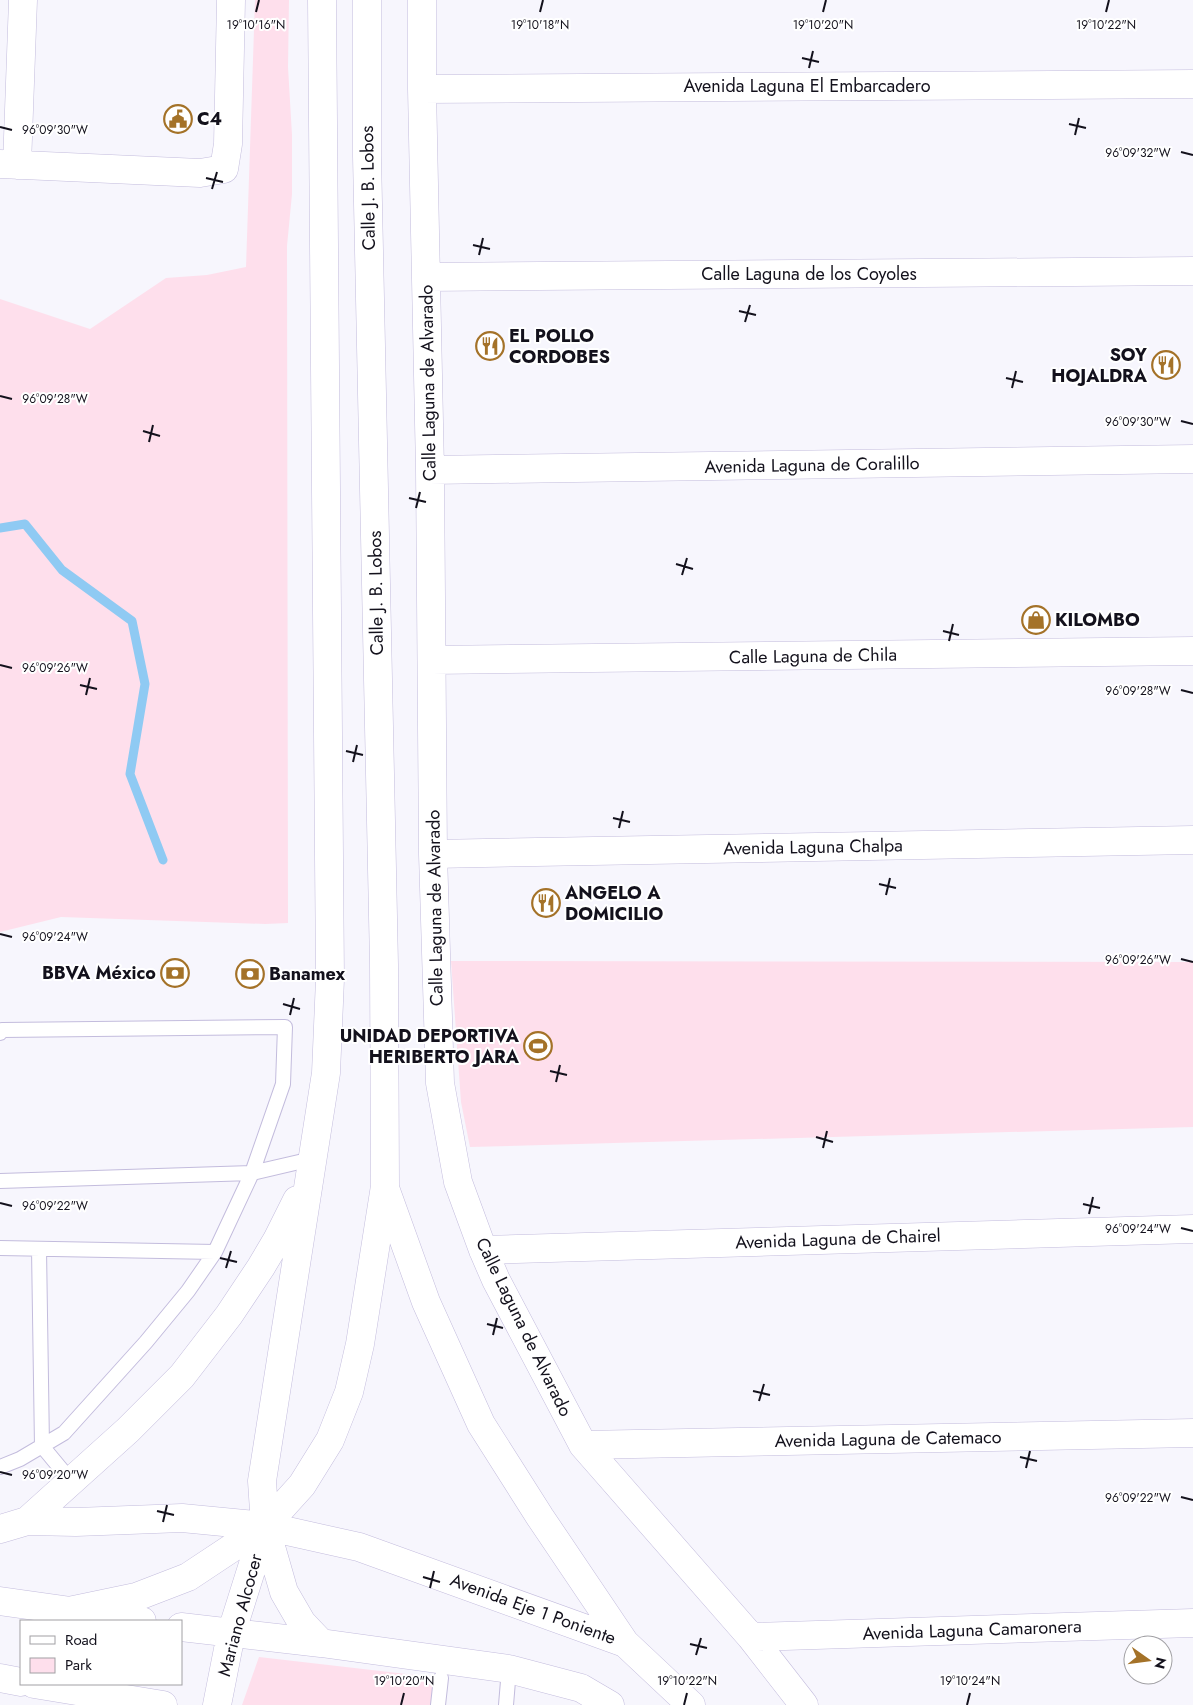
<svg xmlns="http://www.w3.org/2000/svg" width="1193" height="1705" font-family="Jost,sans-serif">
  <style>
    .green { fill: #fedfec }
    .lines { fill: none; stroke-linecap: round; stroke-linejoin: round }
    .stream { stroke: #8fcaf3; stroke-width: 9 }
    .service-casing { stroke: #c3bcdd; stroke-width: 16 }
    .minor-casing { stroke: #c3bcdd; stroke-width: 29 }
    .secondary-casing { stroke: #c3bcdd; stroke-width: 29 }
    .service { stroke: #fff; stroke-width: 14 }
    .minor { stroke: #fff; stroke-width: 28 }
    .secondary { stroke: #fff; stroke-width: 28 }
    .ticks { fill: none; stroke: #13111c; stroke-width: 2 }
    .labels { text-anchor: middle; stroke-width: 4; stroke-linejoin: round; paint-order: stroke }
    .street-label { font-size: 18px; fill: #13111c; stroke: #fff }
    .poi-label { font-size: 18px; font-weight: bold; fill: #13111c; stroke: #fff; text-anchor: start }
    .ticks-label { font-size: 12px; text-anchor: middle; fill: #13111c; stroke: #fff; stroke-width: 4; stroke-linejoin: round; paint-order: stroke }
  </style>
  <rect width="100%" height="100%" fill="#f7f6fd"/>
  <path class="green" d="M255,0h34l-1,67 4,68v59l-5,52 1,677 -23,1 -204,-7 -61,15v-633l90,30 76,-51 41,-3 39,-8z
    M451,961l742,1v165l-723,20 -9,-45z
    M259,1657l182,21 -6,27h-193z"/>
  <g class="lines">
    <path class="stream" d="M0,528l25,-4 37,46 70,51 13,63 -15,90 33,86"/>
    <defs>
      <path id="service" d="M0,1033l2,-3 283,-3 -2,57 -31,89 -37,79 -27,39 -42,51 -82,91 -44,26 -20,8
        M0,1181l252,-8 60,-14
        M0,1248l215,4
        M39,1249l3,197 29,35
        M438,1705l3,-27
        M506,1705l3,-36"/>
      <path id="minor" d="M422,0v89l8,381 3,384 7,229 18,99 25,68 13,30 87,165 168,192 53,68
        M422,89l771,-5
        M0,164l200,9 24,-4 4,-25 3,-144
        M17,165l6,-165
        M426,277l767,-6
        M430,470l763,-11
        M432,660l761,-9
        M433,854l760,-14
        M483,1250l710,-21
        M583,1445l610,-12
        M751,1637l442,-14
        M0,1678l21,4
        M34,1684l129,21"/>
      <path id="secondary" d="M385,1188l41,114 55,122 59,93 85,126 66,62
        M27,1521l101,-91 54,-54 47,-61 32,-48 16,-27 20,-40
        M0,1529l27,-8 49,1 106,-4 83,8 94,21 266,96
        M0,1601l142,20
        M69,1611l67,-14 52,-20 77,-51 37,-41 28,-45 19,-48 11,-48 25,-158 -1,-222 -17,-808v-156
        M181,1627l140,16 188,26 72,19 29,17
        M321,1643l-19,-20 -18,-31 -19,-66 -3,-45 64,-408 4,-94 -8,-979
        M217,1705l14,-71 34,-108"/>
    </defs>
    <use href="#service" class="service-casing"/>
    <use href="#minor" class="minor-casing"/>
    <use href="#secondary" class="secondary-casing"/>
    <use href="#service" class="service"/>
    <use href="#minor" class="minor"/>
    <use href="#secondary" class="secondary"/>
  </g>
  <path class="ticks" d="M256,12l3,-12M540,12l3,-12M823,12l3,-12M1106,12l3,-12M802,58l17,4M809,68l4,-17M1069,124l17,4M0,127l12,3M1075,135l4,-17M1181,152l12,3M206,178l17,4M212,189l5,-17M473,245l17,4M479,255l4,-17M739,311l17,4M745,322l5,-17M1006,378l17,4M1012,388l4,-17M0,396l12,3M1181,421l12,3M143,431l17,5M149,442l4,-17M409,498l17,4M416,508l4,-16M676,564l17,5M682,575l5,-17M943,631l16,4M949,641l4,-17M0,665l12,3M80,685l17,4M1181,690l12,3M86,695l4,-17M346,751l17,4M353,762l4,-17M613,818l17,4M619,828l4,-17M879,884l17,4M886,895l4,-17M0,934l12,3M1181,959l12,3M283,1004l17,5M290,1015l4,-17M550,1071l17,4M556,1082l4,-17M816,1137l17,5M823,1148l4,-17M0,1203l12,3M1083,1204l17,4M1089,1214l4,-17M1181,1228l12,3M220,1258l17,4M226,1268l5,-17M487,1324l16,4M493,1335l4,-17M753,1391l17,4M759,1401l5,-17M1020,1457l17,4M1026,1468l4,-17M0,1472l12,3M1181,1497l12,3M157,1511l17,4M163,1522l4,-17M423,1577l17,5M430,1588l4,-17M690,1644l17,4M696,1655l5,-17M401,1705l3,-12M684,1705l3,-12M967,1705l3,-12"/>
  <defs>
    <symbol id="civic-ring" viewBox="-11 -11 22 22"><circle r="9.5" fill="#fff" stroke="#a47228" stroke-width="1.5"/><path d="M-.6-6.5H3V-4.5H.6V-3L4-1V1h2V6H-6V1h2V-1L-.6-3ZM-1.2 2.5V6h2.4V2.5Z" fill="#a47228"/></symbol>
    <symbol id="restaurant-ring" viewBox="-11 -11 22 22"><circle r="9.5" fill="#fff" stroke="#a47228" stroke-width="1.5"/><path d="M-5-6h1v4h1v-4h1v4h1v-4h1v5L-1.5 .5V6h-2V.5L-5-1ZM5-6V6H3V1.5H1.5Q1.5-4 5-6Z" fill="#a47228"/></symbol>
    <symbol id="shop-ring" viewBox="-11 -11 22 22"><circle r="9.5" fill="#fff" stroke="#a47228" stroke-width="1.5"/><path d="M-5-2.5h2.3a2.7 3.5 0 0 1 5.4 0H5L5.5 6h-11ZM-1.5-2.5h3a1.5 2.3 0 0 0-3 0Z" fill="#a47228"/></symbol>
    <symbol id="bank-ring" viewBox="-11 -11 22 22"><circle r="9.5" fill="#fff" stroke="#a47228" stroke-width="1.5"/><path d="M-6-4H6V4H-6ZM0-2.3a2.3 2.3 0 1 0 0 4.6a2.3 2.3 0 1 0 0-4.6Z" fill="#a47228"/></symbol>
    <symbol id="stadium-ring" viewBox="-11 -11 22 22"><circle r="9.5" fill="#fff" stroke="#a47228" stroke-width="1.5"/><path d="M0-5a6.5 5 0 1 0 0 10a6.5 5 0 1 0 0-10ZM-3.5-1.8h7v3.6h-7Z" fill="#a47228"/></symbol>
  </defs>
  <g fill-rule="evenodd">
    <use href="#civic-ring" x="162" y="103" width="32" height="32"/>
    <use href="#restaurant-ring" x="474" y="330" width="32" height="32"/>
    <use href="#restaurant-ring" x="1150" y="349" width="32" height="32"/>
    <use href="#shop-ring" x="1020" y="604" width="32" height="32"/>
    <use href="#restaurant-ring" x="530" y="887" width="32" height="32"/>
    <use href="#bank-ring" x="159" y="957" width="32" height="32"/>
    <use href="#bank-ring" x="234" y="958" width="32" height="32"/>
    <use href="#stadium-ring" x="522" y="1030" width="32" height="32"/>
  </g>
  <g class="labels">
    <g class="street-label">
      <text x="807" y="92">Avenida Laguna El Embarcadero</text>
      <text transform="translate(368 188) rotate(-91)" y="6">Calle J. B. Lobos</text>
      <text x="809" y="280">Calle Laguna de los Coyoles</text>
      <text transform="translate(428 383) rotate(-91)" y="6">Calle Laguna de Alvarado</text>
      <text transform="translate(812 465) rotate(-1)" y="6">Avenida Laguna de Coralillo</text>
      <text transform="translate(376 593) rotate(-91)" y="6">Calle J. B. Lobos</text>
      <text transform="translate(813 656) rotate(-1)" y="6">Calle Laguna de Chila</text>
      <text transform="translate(813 847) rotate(-1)" y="6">Avenida Laguna Chalpa</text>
      <text transform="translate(435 908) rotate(-91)" y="6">Calle Laguna de Alvarado</text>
      <text transform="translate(838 1239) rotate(-2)" y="6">Avenida Laguna de Chairel</text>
      <text transform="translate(524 1327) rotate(64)" y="6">Calle Laguna de Alvarado</text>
      <text transform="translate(888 1439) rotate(-1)" y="6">Avenida Laguna de Catemaco</text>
      <text transform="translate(533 1609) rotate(20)" y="6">Avenida Eje 1 Poniente</text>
      <text transform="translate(240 1615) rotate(-75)" y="6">Mariano Alcocer</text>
      <text transform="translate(972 1630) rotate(-2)" y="6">Avenida Laguna Camaronera</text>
    </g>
    <g class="poi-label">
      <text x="197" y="125">C4</text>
      <text x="509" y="342">EL POLLO<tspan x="509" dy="21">CORDOBES</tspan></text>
      <text x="1147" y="361" text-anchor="end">SOY<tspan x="1147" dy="21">HOJALDRA</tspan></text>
      <text x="1055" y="626">KILOMBO</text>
      <text x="565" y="899">ANGELO A<tspan x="565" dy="21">DOMICILIO</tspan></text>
      <text x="156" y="979" text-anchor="end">BBVA México</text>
      <text x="269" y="980">Banamex</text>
      <text x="519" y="1042" text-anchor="end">UNIDAD DEPORTIVA<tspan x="519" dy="21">HERIBERTO JARA</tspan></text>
    </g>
  </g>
  <g class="ticks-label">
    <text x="540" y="29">19°10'18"N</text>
    <text x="823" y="29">19°10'20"N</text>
    <text x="1106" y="29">19°10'22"N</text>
    <text x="256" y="29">19°10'16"N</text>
    <text x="55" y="134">96°09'30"W</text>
    <text x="1138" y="157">96°09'32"W</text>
    <text x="55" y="403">96°09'28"W</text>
    <text x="1138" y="426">96°09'30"W</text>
    <text x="55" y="672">96°09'26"W</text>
    <text x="1138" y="695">96°09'28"W</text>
    <text x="55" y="941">96°09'24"W</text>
    <text x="1138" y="964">96°09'26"W</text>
    <text x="55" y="1210">96°09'22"W</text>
    <text x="1138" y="1233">96°09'24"W</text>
    <text x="55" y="1479">96°09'20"W</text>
    <text x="1138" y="1502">96°09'22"W</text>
    <text x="404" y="1685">19°10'20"N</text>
    <text x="687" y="1685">19°10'22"N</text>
    <text x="970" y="1685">19°10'24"N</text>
  </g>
  <rect x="20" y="1620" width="162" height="65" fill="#ffffff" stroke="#a1a0a4"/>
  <rect x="30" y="1636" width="25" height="8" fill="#ffffff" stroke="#a1a0a4"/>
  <text x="65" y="1645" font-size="15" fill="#13111c">Road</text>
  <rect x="30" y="1658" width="25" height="15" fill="#fedfec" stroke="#a1a0a4"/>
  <text x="65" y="1670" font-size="15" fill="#13111c">Park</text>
  <g transform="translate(1148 1660) rotate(104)"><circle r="24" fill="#ffffff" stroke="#a1a0a4"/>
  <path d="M0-4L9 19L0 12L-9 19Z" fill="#a47228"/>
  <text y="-8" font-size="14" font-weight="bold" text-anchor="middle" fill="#13111c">N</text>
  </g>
</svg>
